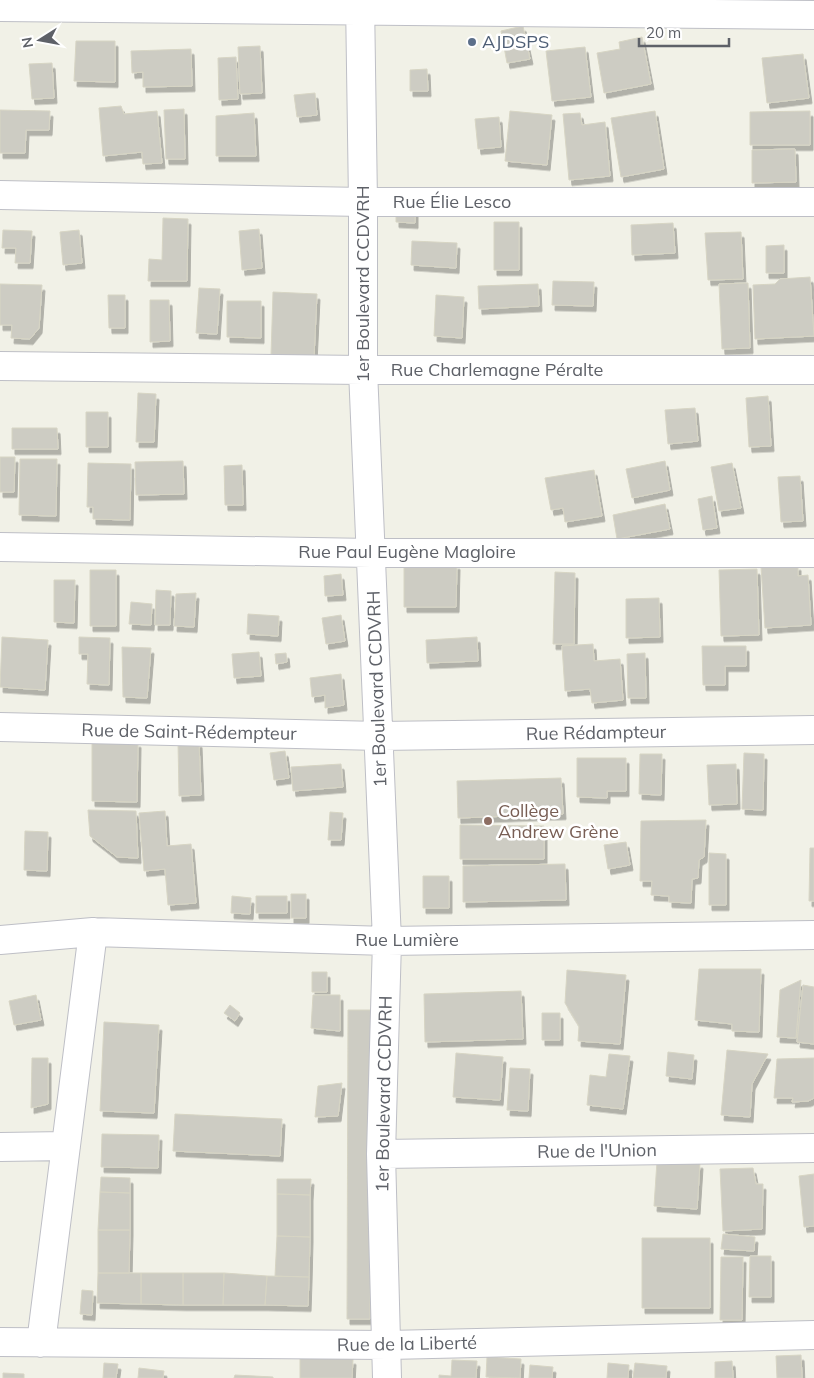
<svg xmlns="http://www.w3.org/2000/svg" width="814" height="1378" font-family="Mulish,sans-serif">
  <style>
    .building { fill: #cdccc3; stroke: #d7d5c4; filter: url(#shadow) }
    .lines { fill: none; stroke-linecap: round; stroke-linejoin: round }
    .minor-casing { stroke: #bebfc6; stroke-width: 30 }
    .minor { stroke: #fff; stroke-width: 28 }
    .service-dot { fill: #5c6f8a; stroke: #fff; stroke-width: 2 }
    .education-dot { fill: #8d6e63; stroke: #fff; stroke-width: 2 }
    .labels { text-anchor: middle; stroke-width: 5; stroke-linejoin: round; paint-order: stroke }
    .service-label { font-size: 18px; fill: #4e5e75; stroke: #fff; text-anchor: start }
    .street-label { font-size: 18px; fill: #5e6168; stroke: #fff }
    .education-label { font-size: 18px; fill: #785e54; stroke: #fff; text-anchor: start }
  </style>
  <defs>
    <filter id="shadow"><feDropShadow dx="3" dy="5.5" stdDeviation="0" flood-color="#0004"/></filter>
  </defs>
  <rect width="100%" height="100%" fill="#f1f1e7"/>
  <path class="building" d="M523,26l7,33 -23,4 -6,-32z
    M642,37l9,47 -47,9 -7,-40 23,-4 -1,-7z
    M76,41h39v41l-41,-1z
    M260,46l2,47 -22,1 -2,-47z
    M585,47l6,50 -39,4 -6,-50z
    M191,49l1,37 -49,1v-15l-11,1 -1,-22z
    M803,54l6,44 -42,5 -5,-45z
    M236,57l2,42 -19,1 -1,-42z
    M52,63l2,35 -22,1 -3,-35z
    M427,69l1,22h-18v-21z
    M315,93l2,22 -20,2 -3,-22z
    M121,106l3,8 33,-3 5,52 -19,1 -1,-12 -39,4 -4,-48z
    M184,109l1,50h-19l-2,-49z
    M0,110l50,1 -1,19h-23l-1,23h-25z
    M510,111l42,4 -5,50 -42,-4z
    M655,111l9,58 -43,8 -10,-59z
    M810,111v34h-60v-33z
    M254,113l2,43h-40v-40z
    M580,113l2,12 23,-3 5,54 -41,4 -6,-66z
    M499,117l2,30 -23,2 -3,-30z
    M795,149l1,33 -44,1v-33z
    M396,210h19v13l-19,-1z
    M163,218l25,1 -1,62h-39l1,-22 13,1z
    M494,222h25v48h-25z
    M673,223l2,30 -43,2 -1,-30z
    M259,229l3,39 -20,2 -3,-39z
    M3,230l29,1 -2,32h-15l1,-15h-14z
    M79,230l3,33 -19,2 -3,-33z
    M741,232l2,47 -35,1 -3,-47z
    M412,241l45,2 -1,25 -45,-3z
    M784,245v28h-18v-27z
    M810,277l4,59 -59,3 -2,-54 22,-1 5,-5z
    M553,281l41,1 -1,24 -41,-1z
    M748,283l2,65 -28,1 -3,-65z
    M0,284l42,1 -3,43 -9,11 -19,-1 1,-13h-12z
    M538,284l1,22 -60,3 -1,-23z
    M199,288l21,1 -3,45 -21,-1z
    M273,292l44,2 -3,63 -43,-2z
    M108,295h17v33h-16z
    M436,295l28,2 -2,41 -28,-2z
    M150,300h19l1,41 -20,1z
    M227,301h34v37l-34,-1z
    M138,393l18,1 -2,48h-18z
    M768,396l3,50 -22,1 -3,-49z
    M695,408l3,33 -30,3 -3,-34z
    M86,412h22v35h-22z
    M12,428h45l1,21h-46z
    M0,457h15l-1,35h-14z
    M20,459h37l-1,57 -37,-1z
    M183,461l1,33 -48,1 -1,-33z
    M665,461l5,29 -38,8 -6,-29z
    M88,463l43,1 -1,56 -37,-1v-12h-6z
    M732,463l9,45 -22,3 -8,-44z
    M242,465l1,40h-18l-1,-39z
    M594,470l8,46 -37,6 -2,-14 -12,2 -6,-32z
    M800,476l3,45 -22,1 -3,-45z
    M712,496l5,32 -14,2 -5,-31z
    M665,504l5,25 -53,10 -4,-24z
    M404,563l53,1 -1,43h-52z
    M798,565v11l10,-1 3,50 -46,3 -4,-61z
    M757,569l2,66 -38,1 -2,-66z
    M90,570h26v56h-26z
    M555,572l20,1 -1,71h-21z
    M341,574l2,21 -18,1 -1,-20z
    M54,580h21l-1,43 -20,-1z
    M156,590l15,1 -1,34h-15z
    M196,593l-2,34 -20,-1 2,-32z
    M659,598l1,39 -34,1v-39z
    M131,602l21,2 -1,21 -22,-1z
    M248,614l31,2 -1,20 -31,-2z
    M341,615l4,26 -19,3 -4,-26z
    M2,637l46,3 -3,50 -45,-3z
    M79,637l31,1 -1,47 -22,-1 1,-30h-9z
    M477,637l1,24 -51,2 -1,-23z
    M593,644l1,17 26,-2 3,41 -31,3 -2,-14 -25,2 -3,-45z
    M702,646h44v20h-21v19h-22z
    M122,647l29,1 -4,50 -24,-1z
    M259,652l2,24 -27,2 -2,-24z
    M286,653l1,9 -11,2 -1,-10z
    M645,653l1,45h-18l-1,-44z
    M341,674l3,31 -19,3v-13l-13,2 -2,-19z
    M92,741l46,1 -1,60 -45,-1z
    M178,742h21l2,53 -22,1z
    M285,751l4,27 -15,2 -4,-27z
    M744,753l20,1 -1,56 -21,-1z
    M640,754h22l-1,41 -22,-1z
    M577,758h49v33h-19v7l-30,-1z
    M341,764l2,23 -50,4 -2,-24z
    M736,764l1,40 -28,1 -2,-40z
    M561,778l2,36 -105,4 -1,-37z
    M88,810l48,1 2,47 -21,-1 -27,-21z
    M165,811l2,35 24,-2 5,59 -28,2 -3,-36 -21,2 -5,-58z
    M330,812l13,1 -2,27h-13z
    M706,820l-2,37 -5,3 -1,18 -6,1 -1,24 -22,-1v-6l-18,-1 1,-14h-12l1,-60z
    M460,825l84,1v33h-84z
    M25,831l23,1 -1,39 -23,-1z
    M626,842l4,23 -22,4 -4,-24z
    M810,848h4v53h-5z
    M709,853l17,1v51h-17z
    M565,864l1,36 -103,2v-36z
    M423,876h26v32h-26z
    M291,894h15v24h-15z
    M232,896l19,2 -1,16 -19,-1z
    M256,896h31v17h-31z
    M699,969h62l-2,63 -27,-1v-7l-37,-4z
    M567,970l59,5 -6,69 -42,-3 1,-15 -14,-23z
    M312,972h15v20h-15z
    M801,980l-5,58 -19,-1 3,-47z
    M803,985l11,2v57l-17,-2z
    M521,991l2,48 -98,3 -1,-48z
    M36,995l5,25 -27,5 -5,-24z
    M313,995h27v36l-29,-3z
    M230,1005l10,8 -5,8 -11,-8z
    M348,1010h23l-1,309h-23z
    M542,1013h18v27h-18z
    M104,1022l55,3 -5,88 -54,-2z
    M727,1050l41,4 -16,30 -2,33 -29,-2z
    M668,1052l26,3 -2,24 -26,-3z
    M456,1053l47,4 -3,43 -47,-3z
    M609,1054l21,2 -7,53 -36,-4 3,-30 16,2z
    M32,1058h16v46l-17,4z
    M814,1058v40l-6,3 -16,1 1,-4h-19l3,-39z
    M510,1068l20,1 -2,42 -21,-1z
    M342,1083l-4,33 -23,1 3,-31z
    M175,1114l107,5 -2,37 -107,-5z
    M102,1134l57,1 -1,33 -57,-1z
    M657,1161l43,2 -3,46 -43,-3z
    M753,1168l3,16h7l-1,45 -39,2 -3,-62z
    M814,1174v52l-10,1 -5,-51z
    M101,1177l29,1v15l-30,-1z
    M277,1179h34l-1,16 -33,-1z
    M100,1192l30,1v37h-32z
    M277,1194l33,1v42l-33,-1z
    M98,1230h32l-1,43h-31z
    M723,1234l32,3 -1,14 -33,-2z
    M277,1236l33,1 -1,40 -34,-1z
    M642,1238h68v70h-68z
    M750,1256h21v41h-22z
    M721,1257h22l-1,63h-22z
    M98,1273h43v31l-44,-1z
    M141,1273h42v32l-42,-1z
    M183,1273h41l-1,32h-40z
    M224,1273l43,3 -2,29h-42z
    M267,1276l42,1 -1,29 -43,-1z
    M82,1290l11,1 -1,24 -12,-1z
    M801,1355l1,23h-25l-1,-22z
    M487,1357l34,2 -1,19 -34,-1z
    M300,1358l53,1 -1,19h-52z
    M452,1360l25,1 -1,17h-37v-3l12,1z
    M732,1361l1,17h-18v-16z
    M104,1363l14,1 -2,14h-13z
    M608,1363l21,2 -1,13h-21z
    M635,1363l32,3 -1,12h-33z
    M530,1365l23,2 -1,11h-23z
    M139,1368l25,3 -1,7h-25z
    M3,1373l21,1v4h-21z
    M235,1375l38,2v1h-39z"/>
  <g class="lines">
    <defs>
      <path id="minor" d="M360,0l3,202v168l24,571 -6,213 6,224
        M0,7l814,8
        M0,195l363,7h451
        M0,366l363,4h451
        M0,547l371,6h443
        M0,727l379,9 435,-6
        M0,940l93,-8 294,9 427,-6
        M0,1147l66,-1
        M381,1154l433,-6
        M0,1342l388,3 426,-10
        M41,1343l52,-411"/>
    </defs>
    <use href="#minor" class="minor-casing"/>
    <use href="#minor" class="minor"/>
  </g>
  <circle class="service-dot" cx="472" cy="42" r="5"/>
  <circle class="education-dot" cx="488" cy="821" r="5"/>
  <g class="labels">
    <g class="service-label">
      <text x="482" y="48">AJDSPS</text>
    </g>
    <g class="street-label">
      <text x="452" y="208">Rue Élie Lesco</text>
      <text transform="translate(363 284) rotate(-90)" y="6">1er Boulevard CCDVRH</text>
      <text x="497" y="376">Rue Charlemagne Péralte</text>
      <text x="407" y="558">Rue Paul Eugène Magloire</text>
      <text transform="translate(377 689) rotate(-92)" y="6">1er Boulevard CCDVRH</text>
      <text transform="translate(189 732) rotate(1)" y="6">Rue de Saint-Rédempteur</text>
      <text transform="translate(596 733) rotate(-1)" y="6">Rue Rédampteur</text>
      <text x="407" y="946">Rue Lumière</text>
      <text transform="translate(384 1094) rotate(-89)" y="6">1er Boulevard CCDVRH</text>
      <text transform="translate(597 1151) rotate(-1)" y="6">Rue de l'Union</text>
      <text transform="translate(407 1344) rotate(-1)" y="6">Rue de la Liberté</text>
    </g>
    <g class="education-label">
      <text x="498" y="817">Collège<tspan x="498" dy="21">Andrew Grène</tspan></text>
    </g>
  </g>
  <g transform="translate(40 40) rotate(259)" stroke="#ffffff" stroke-width="4" paint-order="stroke">
  <path d="M0-4L9 19L0 12L-9 19Z" fill="#5e6168"/>
  <text y="-8" font-size="14" font-weight="bold" text-anchor="middle" fill="#5e6168">N</text>
  </g>
  <path d="M639 38v8h90v-8" fill="none" stroke="#5e6168" stroke-width="2.5"/>
  <text x="646" y="38" font-size="15" fill="#5e6168" stroke="#ffffff" stroke-width="4" paint-order="stroke">20 m</text>
</svg>
